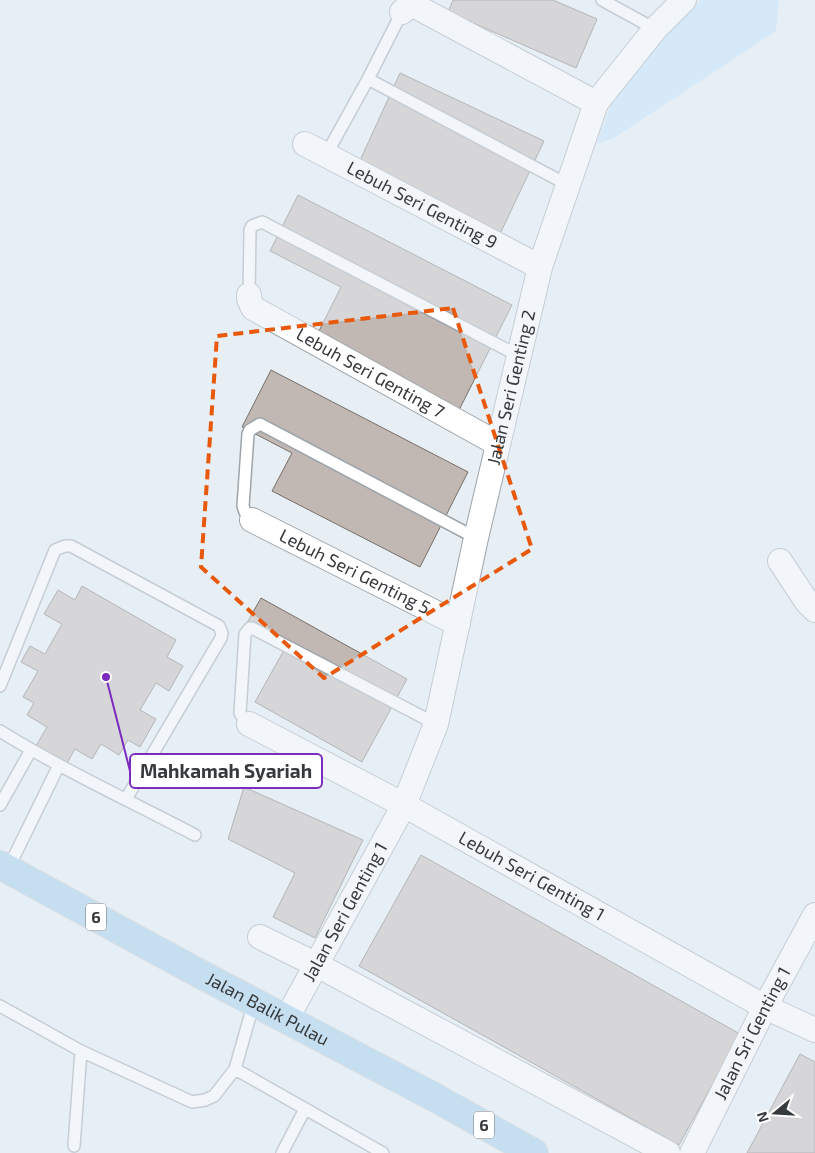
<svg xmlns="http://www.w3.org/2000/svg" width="815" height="1153" font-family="'Exo 2',sans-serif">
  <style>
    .green { fill: #c0e2fa }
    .building { fill: #c1b8b3; stroke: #776f6a }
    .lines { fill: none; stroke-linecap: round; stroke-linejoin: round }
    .service-casing { stroke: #9da5ab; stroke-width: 14 }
    .minor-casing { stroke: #9da5ab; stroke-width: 26 }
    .primary-casing { stroke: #cbcccd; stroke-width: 30 }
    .service { stroke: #fff; stroke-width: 11 }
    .minor { stroke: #fff; stroke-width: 24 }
    .primary { stroke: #9ccce9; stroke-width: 28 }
    .marked { fill: none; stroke: #e8590c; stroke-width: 4; stroke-dasharray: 10 6; stroke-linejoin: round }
    .labels { text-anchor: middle; stroke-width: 4; stroke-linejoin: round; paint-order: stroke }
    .shield { fill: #fff; stroke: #737577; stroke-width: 1 }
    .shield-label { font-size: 16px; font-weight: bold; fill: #373a3d }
    .street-label { font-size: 18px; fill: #373a3d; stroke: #fff }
    .leader { fill: none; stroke: #7b2cbf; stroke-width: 2 }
    .callout-dot { fill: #7b2cbf; stroke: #fff; stroke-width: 2 }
    .callout { fill: #fff; stroke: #7b2cbf; stroke-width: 2 }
    .callout-label { font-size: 19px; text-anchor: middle; font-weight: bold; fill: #373a3d }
  </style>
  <rect width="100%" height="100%" fill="#e7eff5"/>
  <path class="green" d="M700,0h79l-3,31 -162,107 -18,6 21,-55z"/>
  <path class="building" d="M453,0h100l44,19 -21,49 -128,-56z
    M400,73l144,68 -44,93 -143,-67z
    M298,195l214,110 -55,109 -143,-73 27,-54 -71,-36z
    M271,370l197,102 -48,95 -148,-76 20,-38 -50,-26z
    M82,586l94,54 -9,17 16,9 -14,25 -13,-8 -16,27 16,9 -16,28 -12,-7 -9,15 -18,-11 -9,15 -17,-10 -8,14 -31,-17 11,-19 -20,-12 7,-12 -11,-6 15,-26 -17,-9 9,-16 15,8 17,-30 -18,-10 14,-24 17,10z
    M261,598l146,81 -45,83 -107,-60 29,-52 -40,-22z
    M244,787l119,53 -48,98 -42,-21 22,-44 -67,-34z
    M421,855l319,179 -61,111 -320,-179z
    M800,1054l15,8v91h-68z"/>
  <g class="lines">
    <defs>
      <path id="service" d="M602,0l53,29
        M368,79l200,106
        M326,155l42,-76 34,-67
        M249,295l1,-65 2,-4 10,-4 257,134
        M252,520l-7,-8 -2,-6 5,-72 2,-4 10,-6 216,114
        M0,686l55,-136 10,-4h6l148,80 3,7 -1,5 -95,161
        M249,724l-5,-4 -4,-7 5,-79 5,-6h2l184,96
        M0,731c63,39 130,70 195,104
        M0,805l31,-55
        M8,869l51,-104
        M0,1006l81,45 111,51 13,-2 9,-4 21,-27 19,-67
        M235,1069l148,84
        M74,1146l7,-95
        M282,1153l23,-44"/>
      <g id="minor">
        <path d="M402,12l4,-4 9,-2 181,97"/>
        <path id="s1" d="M305,144l235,123"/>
        <path id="s2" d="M249,295v4l4,9 245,136"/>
        <path id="s3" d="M252,520l206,104"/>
        <path d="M780,561l27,41 8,8"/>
        <path id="s4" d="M249,724l155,81 361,202 50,23"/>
        <path d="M260,937l57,28 351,188"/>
        <path id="s5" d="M287,1018l117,-213 32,-81 40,-186 64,-271 56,-164 59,-74 29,-29"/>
        <path id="s6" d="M692,1153l73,-146 50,-92"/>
      </g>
      <g id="primary">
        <path id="s7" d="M0,865l191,104 243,128 100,56"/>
      </g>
    </defs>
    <use href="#service" class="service-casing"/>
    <use href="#minor" class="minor-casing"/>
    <use href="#primary" class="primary-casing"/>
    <use href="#service" class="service"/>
    <use href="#minor" class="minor"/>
    <use href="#primary" class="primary"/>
  </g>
  <path d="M0 0H815V1153H0ZM453,308l79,241 -208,129 -123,-111 16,-231z" fill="#e7eff5" fill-opacity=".55" fill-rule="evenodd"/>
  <path class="marked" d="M453,308l79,241 -208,129 -123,-111 16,-231z"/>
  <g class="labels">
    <g class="shield">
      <rect x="86" y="903.5" width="20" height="27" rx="4"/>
      <rect x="474" y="1111.5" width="20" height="27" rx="4"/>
    </g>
    <g class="shield-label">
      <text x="96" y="923">6</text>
      <text x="484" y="1131">6</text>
    </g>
    <g class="street-label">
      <text dy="6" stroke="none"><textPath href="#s1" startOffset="132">Lebuh Seri Genting 9</textPath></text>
      <text dy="6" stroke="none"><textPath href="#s2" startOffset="148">Lebuh Seri Genting 7</textPath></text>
      <text dy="6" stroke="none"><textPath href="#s5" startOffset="675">Jalan Seri Genting 2</textPath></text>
      <text dy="6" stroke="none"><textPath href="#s3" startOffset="115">Lebuh Seri Genting 5</textPath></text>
      <text dy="6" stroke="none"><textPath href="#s4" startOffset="321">Lebuh Seri Genting 1</textPath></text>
      <text dy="6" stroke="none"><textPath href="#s5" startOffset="121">Jalan Seri Genting 1</textPath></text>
      <text dy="6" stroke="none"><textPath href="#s7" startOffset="304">Jalan Balik Pulau</textPath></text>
      <text dy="6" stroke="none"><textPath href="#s6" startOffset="134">Jalan Sri Genting 1</textPath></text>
    </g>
  </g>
  <path class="leader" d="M106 677L130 771"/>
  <circle class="callout-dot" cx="106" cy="677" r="5"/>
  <rect class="callout" x="130" y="754" width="192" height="34" rx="5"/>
  <g class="callout-label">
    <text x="226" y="778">Mahkamah Syariah</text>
  </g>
  <g transform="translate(775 1113) rotate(252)" stroke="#ffffff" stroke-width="4" paint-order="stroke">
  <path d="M0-4L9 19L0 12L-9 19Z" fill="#373a3d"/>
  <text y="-8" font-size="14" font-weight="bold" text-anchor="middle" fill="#373a3d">N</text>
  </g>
</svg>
